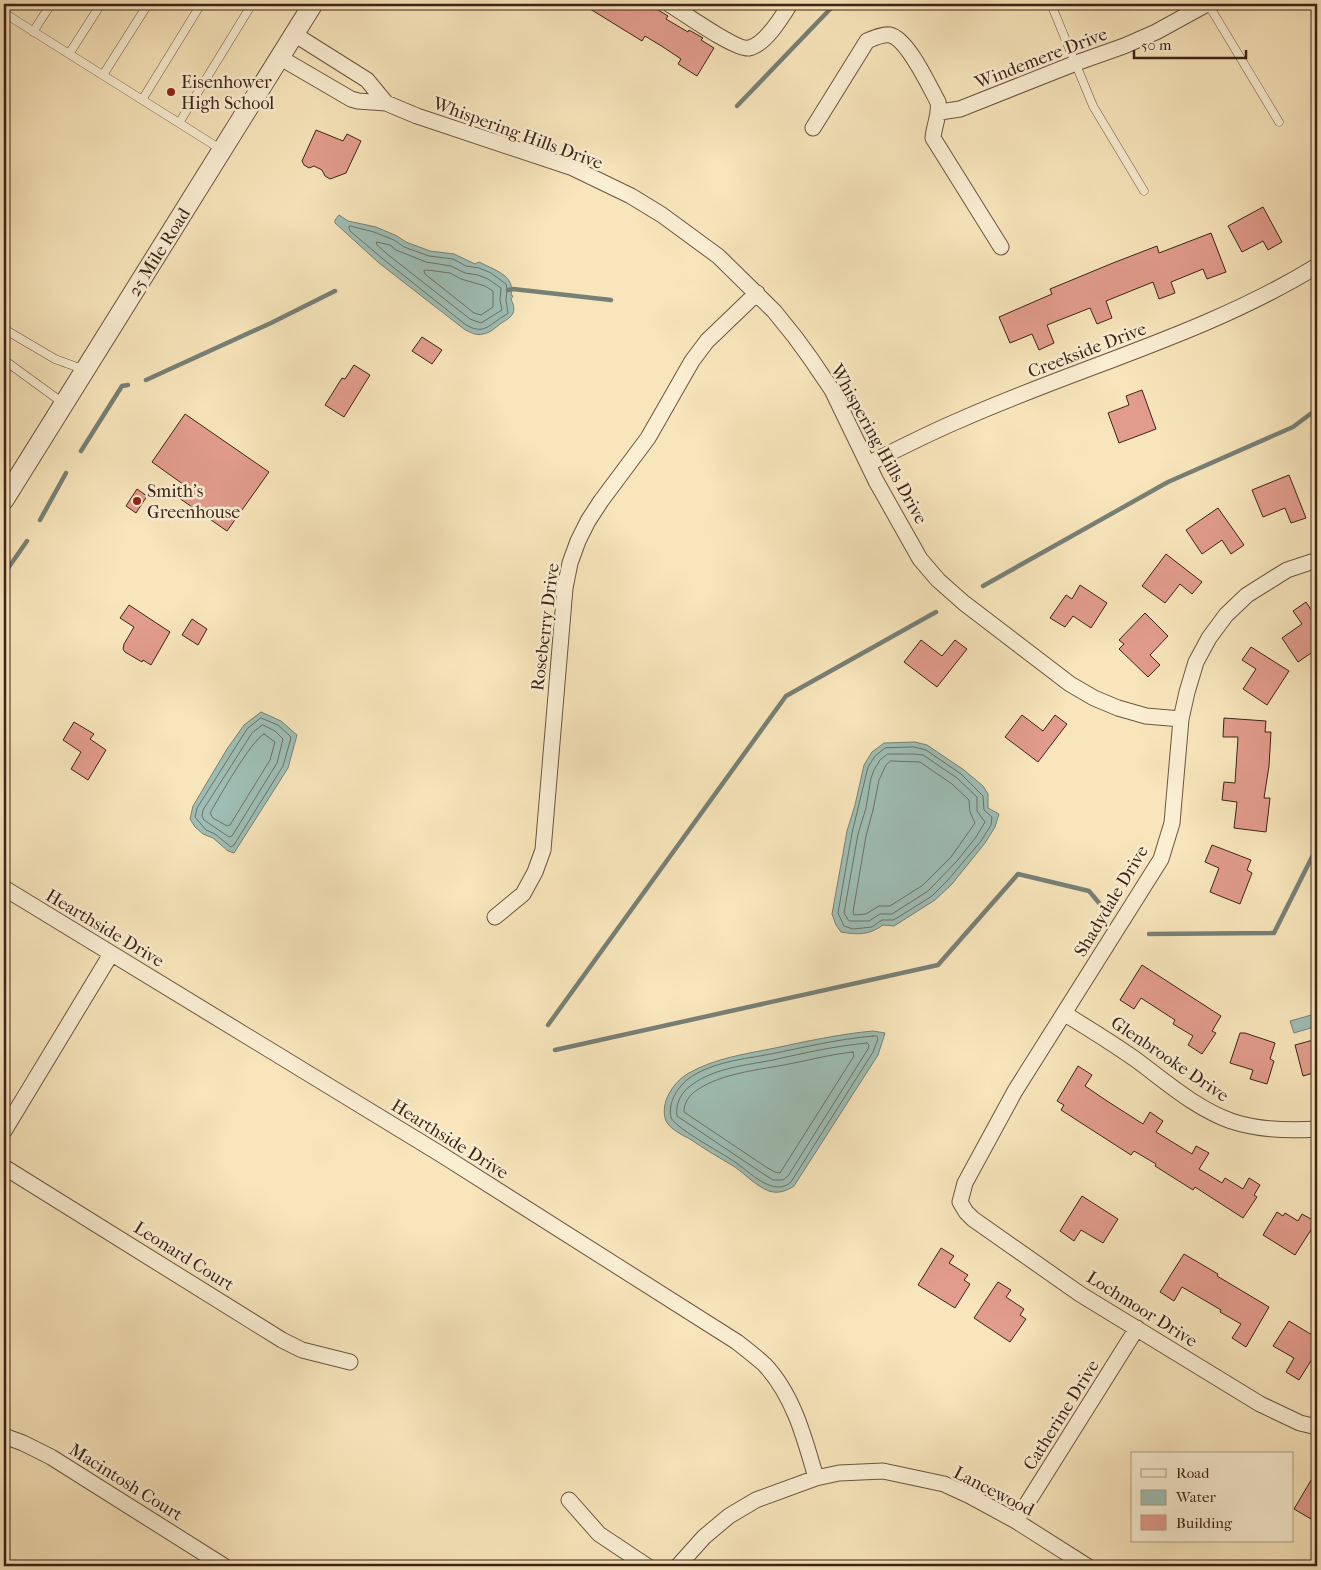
<svg xmlns="http://www.w3.org/2000/svg" width="1321" height="1570" font-family="'IM FELL French Canon',serif">
  <style>
    .water { fill: #9ebeb5; stroke: #778076 }
    .lines { fill: none; stroke-linecap: round; stroke-linejoin: round }
    .shore { stroke: #6e7066; stroke-width: 1 }
    .stream { stroke: #778076; stroke-width: 4.5 }
    .building { fill: #e29c8d; stroke: #3d2317 }
    .service-casing { stroke: #6c5440; stroke-width: 9 }
    .minor-casing { stroke: #6c5440; stroke-width: 17 }
    .tertiary-casing { stroke: #6c5440; stroke-width: 21 }
    .service { stroke: #faeed3; stroke-width: 8 }
    .minor { stroke: #faeed3; stroke-width: 15 }
    .tertiary { stroke: #faeed3; stroke-width: 19 }
    .poi-dot { fill: #8f2418; stroke: #faeed3; stroke-width: 2 }
    .labels { text-anchor: middle; stroke-width: 5; stroke-linejoin: round; paint-order: stroke }
    .street-label { font-size: 18px; fill: #3d2317; stroke: #faeed3 }
    .poi-label { font-size: 18px; fill: #3d2317; stroke: #faeed3; text-anchor: start }
  </style>
  <rect width="100%" height="100%" fill="#f8e5bb"/>
  <filter id="stains"><feTurbulence type="fractalNoise" baseFrequency=".004" numOctaves="4"/><feColorMatrix values="0 0 0 0 .2 0 0 0 0 .09 0 0 0 0 .02 0 0 0 .5 -.17"/></filter>
  <radialGradient id="worn" r=".72"><stop offset=".6" stop-color="#630" stop-opacity="0"/><stop offset="1" stop-color="#630" stop-opacity=".3"/></radialGradient>
  <path class="water" d="M339,215l9,6 28,6 21,9 9,6 24,9 24,3 21,10 4,-2c13,7 37,13 32,33l2,1 -2,3c7,15 0,18 -11,25 -5,4 -10,9 -17,10 -7,2 -14,-2 -19,-5l-85,-66 -44,-40v-3z
    M261,712l20,9 16,14 -9,33 -54,85 -6,-2 -15,-13 -10,-4 -8,-7 -5,-8 3,-13 34,-57 17,-24z
    M915,742l12,3 37,25 19,16 5,8v14l11,6 -4,13 -10,16 -33,41 -17,16 -41,26 -11,-1c-14,10 -24,10 -42,7l-5,-7 -4,-11 15,-83 8,-26 9,-40 8,-13 12,-9z
    M1315,1014l2,12 -23,7 -4,-12z
    M873,1031l12,2 -7,22 -84,131c-7,5 -16,8 -25,5 -13,-5 -23,-16 -34,-24 -15,-9 -31,-18 -45,-28 -8,-4 -20,-10 -24,-18 -7,-18 8,-40 23,-48 26,-15 57,-19 86,-25 33,-7 65,-14 98,-17z"/>
  <g class="lines">
    <path class="shore" d="M350,226l24,6 20,8 10,7 25,9 24,3 13,7 13,2 12,5 15,11 1,5 -1,11 2,13c-3,3 -7,4 -10,7 -13,9 -17,13 -32,5l-83,-66 -33,-28 -1,-3z
      M377,242l13,3 6,5 30,12 25,4 14,7 13,2 10,4 13,9 -1,12 2,10 -21,13 -11,-4 -83,-65 -10,-9z
      M427,270l23,3 11,6 24,7 8,5v16l-12,8 -7,-2 -49,-39 -1,-3z
      M261,718l17,7 12,11 1,2 -8,28 -49,79 -3,2 -16,-13 -9,-4 -11,-13 2,-9 50,-79z
      M263,725l12,6 8,8 -6,24 -45,73 -3,1 -25,-17 -2,-4 1,-6 49,-77z
      M264,734l11,8 -5,18 -40,65 -3,1 -14,-8 -3,-5c10,-17 40,-71 54,-79z
      M914,747l12,3 35,24 22,22 1,14 8,7 -1,8 -10,16 -33,39 -16,16 -35,22 -4,2h-11l-10,7 -19,2 -9,-3 -6,-13 14,-80 16,-66 7,-11 10,-8z
      M888,754h25l10,1 34,23 20,19v14l8,11 -9,15 -19,24 -29,30 -36,23h-12l-11,7h-20l-5,-8 14,-79 8,-26 5,-30 3,-8 6,-10z
      M891,761l29,1 32,22 17,16 1,12 5,11 -24,34 -28,28 -33,21h-11l-13,8 -12,1 -1,-3 13,-76 7,-26 6,-30 7,-15z
      M873,1036h4l1,3 -5,13 -82,130c-6,5 -11,6 -19,4 -12,-3 -23,-14 -33,-21 -14,-11 -60,-34 -68,-47 -3,-15 5,-29 17,-39 23,-17 56,-20 83,-25 34,-7 68,-15 102,-18z
      M867,1043l2,2 -1,4 -80,127 -5,4h-10l-11,-7 -85,-57c-2,-13 5,-25 16,-32 22,-16 54,-19 80,-24 31,-7 62,-14 94,-17z
      M853,1052l1,4 -74,117 -5,-1 -9,-5 -82,-55c0,-9 5,-17 13,-22 25,-17 62,-20 92,-26 21,-4 43,-10 64,-12z"/>
    <path class="stream" d="M737,106l98,-102
      M508,290l5,-1 98,11
      M146,380l125,-57 64,-32
      M81,451l41,-65 6,-1
      M40,520l26,-47
      M4,574l23,-33
      M983,586l185,-104 125,-55 24,-18
      M1149,934l125,-1 43,-86
      M548,1025l238,-329 150,-84
      M555,1050l383,-85 80,-91 71,17 16,19"/>
  </g>
  <path class="building" d="M582,4h60l11,6 2,-2 13,8 -2,3 22,13 1,-2 14,8 -2,2 13,8 -17,28 -19,-12 3,-5 -18,-12 -18,-11 -3,5z
    M316,130l27,11 4,-7 14,7 -15,32 -16,6 -5,-3 -3,-6 -8,-4 -5,2 -5,-3 -2,-4z
    M1263,207l19,35 -14,8 -5,-9 -21,11 -14,-26z
    M1211,233l15,39 -19,7 -4,-10 -32,13 4,11 -16,6 -6,-17 -47,19 6,17 -15,6 -7,-16 -43,17 7,18 -15,7 -7,-16 -22,9 -11,-26 53,-23 -2,-5 63,-26 44,-17 2,7z
    M422,337l20,13 -10,14 -20,-13z
    M354,365l16,10 -26,42 -19,-12 17,-27 3,1z
    M1142,390l14,39 -37,14 -11,-30 21,-8 -3,-9z
    M185,414l84,58 -42,59 -48,-33 8,-11 -35,-25z
    M1289,475l17,43 -15,5 -6,-15 -22,9 -11,-27z
    M137,489l10,7 -11,17 -10,-7z
    M1218,508l26,37 -13,9 -9,-14 -20,14 -16,-24z
    M1166,554l36,28 -10,12 -12,-10 -15,19 -23,-17z
    M1080,585l27,18 -16,25 -18,-12 -8,11 -15,-9 16,-23 6,4z
    M1306,602l11,17v30l-19,13 -16,-24 20,-14 -9,-13z
    M129,605l41,27 -19,33 -8,-5 -1,2 -17,-10 -2,-3 1,-5 10,-17 -14,-9z
    M1145,613l23,23 -18,19 10,10 -12,12 -29,-28 5,-5 -5,-4z
    M192,619l15,10 -9,16 -16,-10z
    M921,640l21,16 13,-16 12,9 -30,38 -33,-25z
    M1251,647l38,24 -22,34 -24,-16 13,-20 -14,-9z
    M1022,715l21,16 12,-16 12,9 -29,38 -33,-25z
    M1224,718l42,3 -1,11h6l-2,34 -5,32h6l-4,34 -32,-4 3,-26 -15,-2 2,-18 11,1 3,-46h-15z
    M74,722l20,12 -4,5 16,11 -18,30 -17,-11 10,-17 -18,-12z
    M1212,845l39,15 -4,10 5,3 -12,31 -30,-12 9,-24 -14,-6z
    M1142,965l79,51 -9,15 4,2 -14,21 -14,-9 5,-9 -20,-12 2,-4 -34,-22 -7,11 -14,-9z
    M1240,1033h5l30,10 -5,16 4,2 -7,23 -17,-5 3,-9 -23,-7z
    M1317,1039v33l-14,4 -8,-31z
    M1078,1066l14,9 -7,11 22,15 36,23 7,-12 13,9 -7,11 36,22 4,-8 13,7 -10,16 23,14 3,-5 18,11 6,-11 11,7 -6,10 3,2 -14,21 -48,-31 -2,3 -38,-24 1,-2 -22,-13 -3,4 -70,-45 3,-5 -7,-4z
    M1082,1196l36,23 -15,24 -22,-13 -7,11 -14,-10z
    M1277,1212l6,4 2,-3 13,8 4,-7 14,8 -21,33 -32,-20z
    M941,1248l13,8 -5,7 19,12 -4,5 6,4 -15,24 -37,-23z
    M1184,1254l34,20 -1,2 52,31 -23,40 -14,-9 9,-14 -21,-12 1,-2 -39,-23 -8,14 -14,-9z
    M998,1282l13,8 -5,7 18,12 -4,6 6,4 -16,23 -36,-24z
    M1289,1321l28,17v13l-18,29 -13,-8 8,-14 -21,-12z
    M1317,1470v49l-5,-3 -1,3 -17,-10z"/>
  <g class="lines">
    <defs>
      <path id="service" d="M1051,4l42,102 51,85
        M1208,4l71,118
        M4,13l218,137
        M33,32l18,-28
        M69,54l32,-50
        M103,75l45,-71
        M142,100l59,-96
        M179,123l73,-119
        M4,329l51,30 30,11
        M4,360l59,43"/>
      <path id="minor" d="M669,4c13,8 68,47 80,44 16,-3 33,-31 41,-44
        M279,57l72,42 7,2 28,2 -19,-23 -73,-46
        M386,103l31,13 156,52 58,28 31,19 56,41 56,55 21,26 16,22 21,31 44,91 44,78 18,21 26,23 106,81 24,14 24,10 28,8 35,3
        M940,112l20,-3 116,-46 48,-17 32,-14 51,-28
        M813,128l54,-87c7,-3 15,-7 23,-6 18,4 39,51 48,67 2,13 -4,23 -5,36l68,109
        M868,464c30,-15 61,-31 92,-44 119,-53 246,-86 357,-154
        M1317,560l-30,10 -40,25 -21,20 -17,23 -13,24 -9,30 -6,27 -9,104 -11,36 -146,232 -50,92 -5,19 6,10 7,7 107,75 180,110 40,19 17,4
        M4,888l438,267 295,187c9,7 18,14 27,22 29,30 41,75 52,114
        M495,917l28,-23 12,-22 8,-22 22,-262 5,-25 8,-22 10,-20 13,-20 47,-63 44,-77 15,-20 50,-48
        M1065,1014c23,14 47,29 70,45 30,22 60,49 96,62 27,9 57,10 86,8
        M4,1131l107,-177
        M4,1167l278,173 20,10 48,12
        M4,1436l19,7 28,14 173,109
        M569,1500l30,34 48,32
        M1016,1521l121,-193
        M678,1566l26,-29 25,-21 27,-16 60,-22 23,-5 44,-2 61,13 26,12 46,25 71,45"/>
      <path id="tertiary" d="M4,500l309,-496"/>
    </defs>
    <use href="#service" class="service-casing"/>
    <use href="#minor" class="minor-casing"/>
    <use href="#tertiary" class="tertiary-casing"/>
    <use href="#service" class="service"/>
    <use href="#minor" class="minor"/>
    <use href="#tertiary" class="tertiary"/>
  </g>
  <g class="poi-dot">
    <circle cx="171" cy="92" r="5"/>
    <circle cx="137" cy="501" r="5"/>
  </g>
  <g class="labels">
    <g class="street-label">
      <text transform="translate(1041 58) rotate(-21)" y="6">Windemere Drive</text>
      <text transform="translate(518 133) rotate(20)" y="6">Whispering Hills Drive</text>
      <text transform="translate(159 252) rotate(-58)" y="6">25 Mile Road</text>
      <text transform="translate(1087 350) rotate(-21)" y="6">Creekside Drive</text>
      <text transform="translate(879 444) rotate(61)" y="6">Whispering Hills Drive</text>
      <text transform="translate(545 627) rotate(-83)" y="6">Roseberry Drive</text>
      <text transform="translate(1111 901) rotate(-59)" y="6">Shadydale Drive</text>
      <text transform="translate(105 928) rotate(31)" y="6">Hearthside Drive</text>
      <text transform="translate(1170 1059) rotate(34)" y="6">Glenbrooke Drive</text>
      <text transform="translate(450 1139) rotate(32)" y="6">Hearthside Drive</text>
      <text transform="translate(184 1256) rotate(32)" y="6">Leonard Court</text>
      <text transform="translate(1142 1309) rotate(32)" y="6">Lochmoor Drive</text>
      <text transform="translate(1061 1415) rotate(-58)" y="6">Catherine Drive</text>
      <text transform="translate(126 1482) rotate(32)" y="6">Macintosh Court</text>
      <text transform="translate(994 1491) rotate(27)" y="6">Lancewood</text>
    </g>
    <g class="poi-label">
      <text x="181" y="88">Eisenhower<tspan x="181" dy="21">High School</tspan></text>
      <text x="147" y="497">Smith's<tspan x="147" dy="21">Greenhouse</tspan></text>
    </g>
  </g>
  <rect width="1321" height="1570" fill="none" stroke="#f8e5bb" stroke-width="20"/>
  <rect x="5" y="5" width="1311" height="1560" fill="none" stroke="#3d2317" stroke-width="2.5"/>
  <rect x="10" y="10" width="1301" height="1550" fill="none" stroke="#3d2317"/>
  <rect x="1131" y="1452" width="162" height="90" fill="#faeed3" stroke="#ae9d88"/>
  <rect x="1141" y="1469" width="25" height="8" fill="#faeed3" stroke="#ae9d88"/>
  <text x="1176" y="1478" font-size="15" fill="#3d2317">Road</text>
  <rect x="1141" y="1490" width="25" height="15" fill="#9ebeb5" stroke="#ae9d88"/>
  <text x="1176" y="1502" font-size="15" fill="#3d2317">Water</text>
  <rect x="1141" y="1515" width="25" height="15" fill="#e29c8d" stroke="#ae9d88"/>
  <text x="1176" y="1528" font-size="15" fill="#3d2317">Building</text>
  <path d="M1134 50v8h112v-8" fill="none" stroke="#3d2317" stroke-width="2.5"/>
  <text x="1141" y="50" font-size="15" fill="#3d2317" stroke="#faeed3" stroke-width="4" paint-order="stroke">50 m</text>
  <rect width="100%" height="100%" filter="url(#stains)"/>
  <rect width="100%" height="100%" fill="url(#worn)"/>
</svg>
